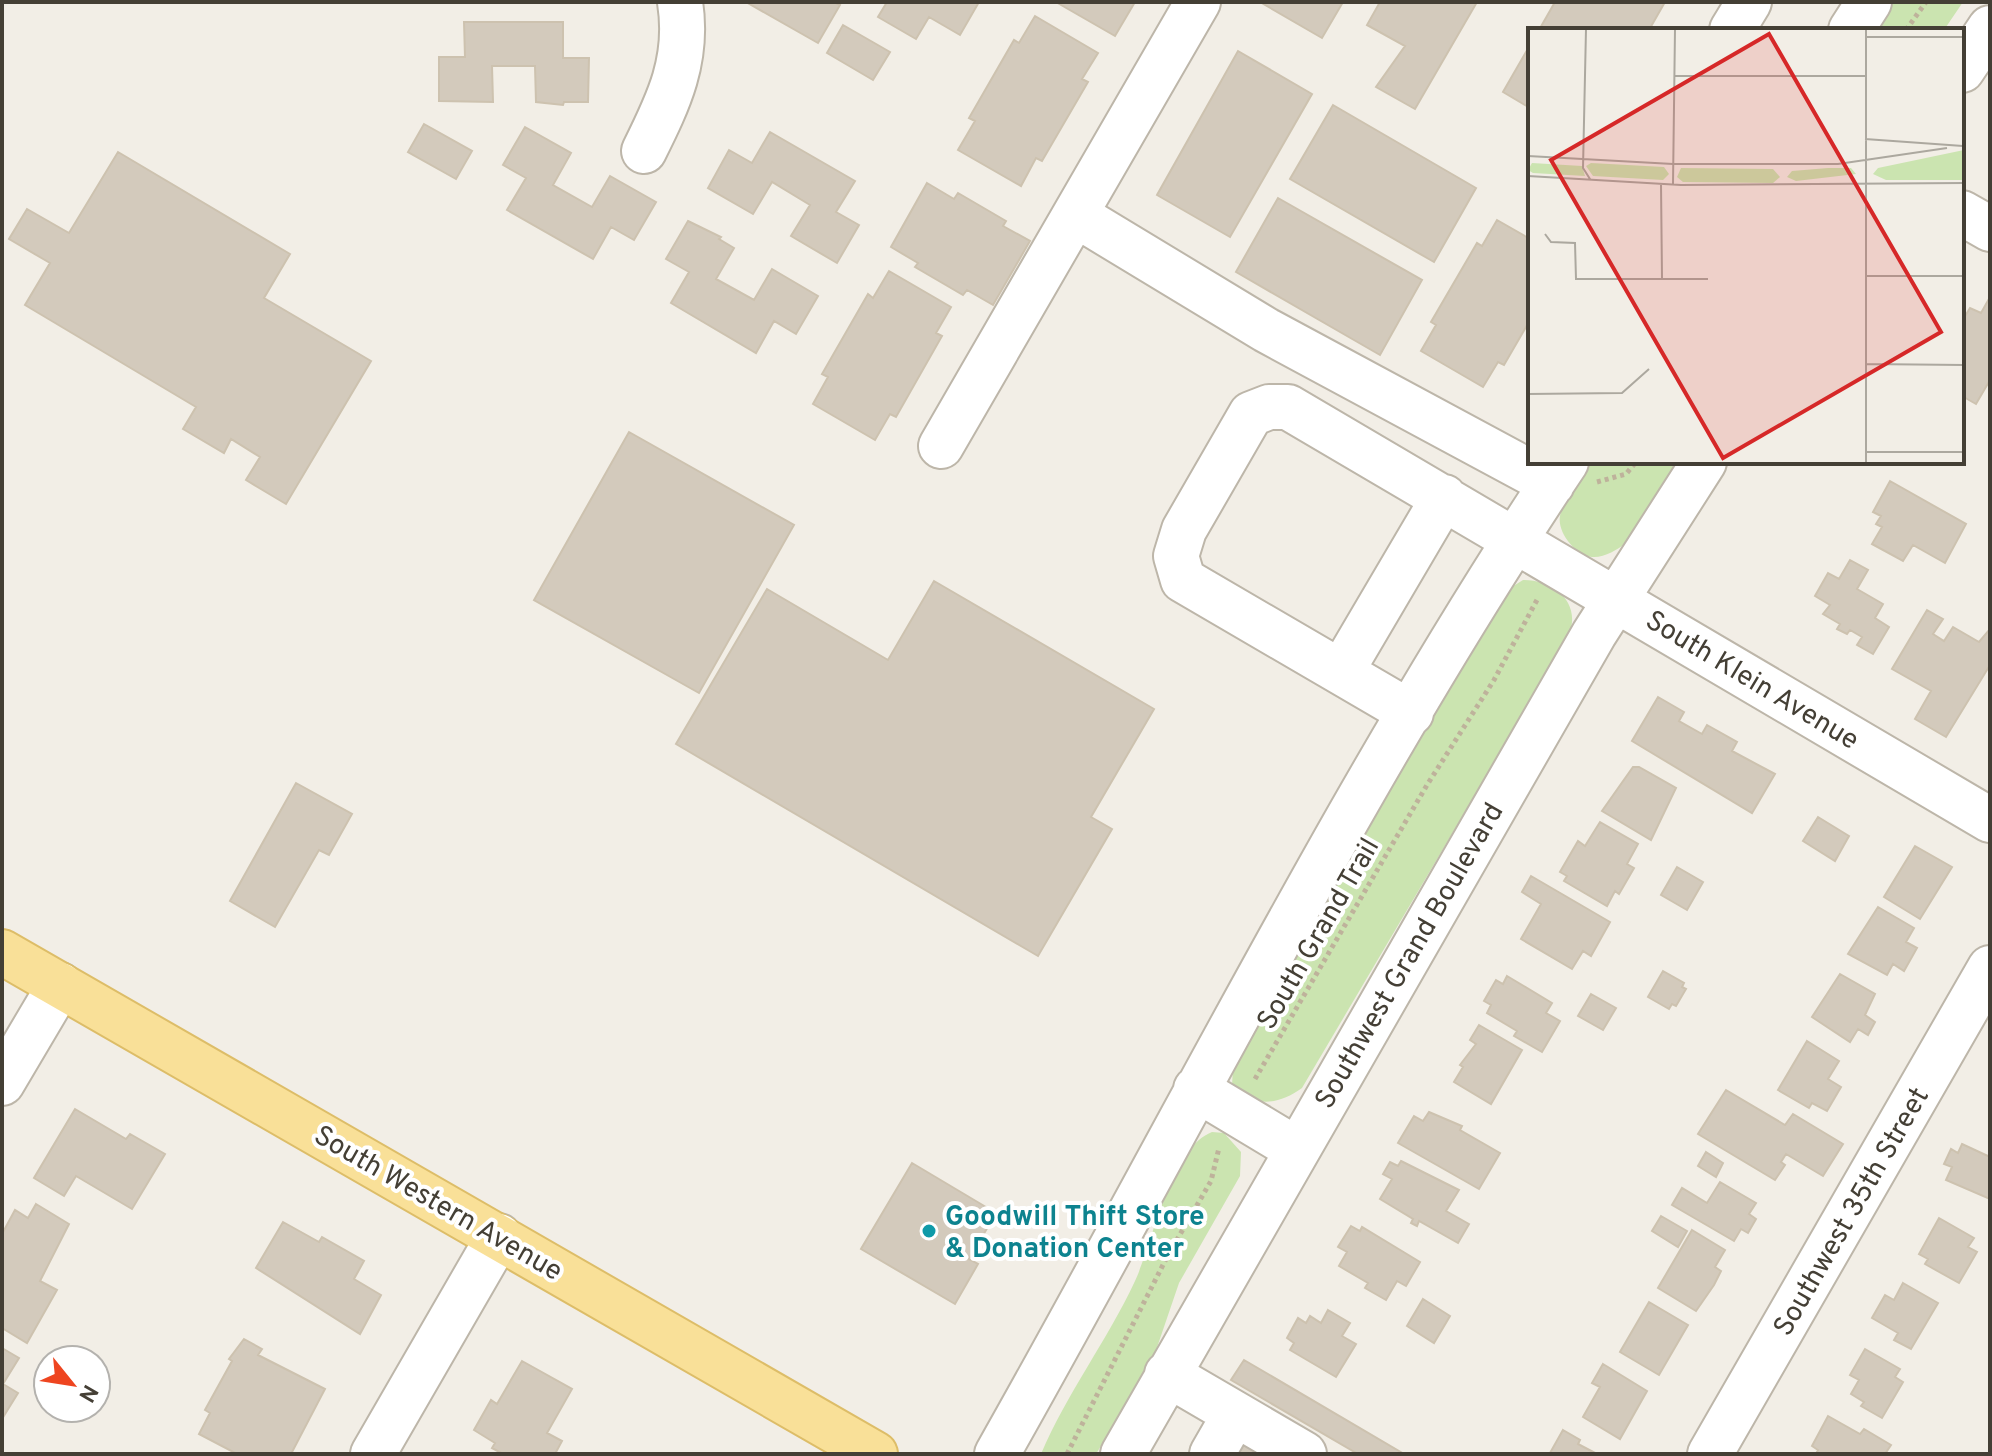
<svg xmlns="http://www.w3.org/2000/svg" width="1992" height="1456" font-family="Overpass,sans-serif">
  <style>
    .green { fill: #cbe4b0 }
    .building { fill: #d3cabc; stroke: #cdc2af; stroke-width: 2 }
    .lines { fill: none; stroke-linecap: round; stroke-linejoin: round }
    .minor-casing { stroke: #bdb6a9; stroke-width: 48 }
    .major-casing { stroke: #ddbd68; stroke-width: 48 }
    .path { stroke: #beb29b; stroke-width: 5; stroke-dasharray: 4 4; stroke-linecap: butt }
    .minor { stroke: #fff; stroke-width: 44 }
    .major { stroke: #f9e098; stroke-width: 44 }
    .culture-dot { fill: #0f9aa8; stroke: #fff; stroke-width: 3 }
    .labels { text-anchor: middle; stroke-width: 8; stroke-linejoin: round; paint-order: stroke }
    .street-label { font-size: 28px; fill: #443f35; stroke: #fff }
    .culture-label { font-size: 28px; font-weight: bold; fill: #0d838f; stroke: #fff; text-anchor: start }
    .inset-road { fill: none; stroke: #aca89f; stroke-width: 2 }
    .view { fill: #d62828; fill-opacity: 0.15; stroke: #d62828; stroke-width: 4 }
    .inset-edge { fill: none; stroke: #443f35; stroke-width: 4 }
  </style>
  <rect width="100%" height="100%" fill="#f2eee6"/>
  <path class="green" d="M1891,2h72l-19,28h-71z
    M1590,462h89l-53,81c-9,7 -22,15 -34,14 -17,-2 -35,-25 -32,-41 3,-20 19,-37 30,-54z
    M1523,580c33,0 61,25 44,59l-265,449c-24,17 -47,20 -70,-2l2,-39 273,-457z
    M1212,1132l12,1 17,19 -1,24 -61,107 -28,82 -55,89h-55c26,-61 66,-113 94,-173 19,-40 34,-132 77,-149z"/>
  <path class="building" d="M746,2h88l6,3 -22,38z
    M887,2h92l-19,33 -31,-18 -13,22 -38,-22z
    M1056,2h79l-20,34z
    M1260,2h83l-21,36z
    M1380,2h97l-62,107 -39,-22 29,-41 -38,-21z
    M1555,2h110l-16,28h-110z
    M1035,16l63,37 -16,26 6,3 -46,79 -6,-3 -15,28 -63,-36 17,-29 -6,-3 45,-78 5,3z
    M464,22h99v36h26l-1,44h-24l-1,3 -27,-3 -1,-36h-43l1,36 -54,-1v-44h26z
    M843,25l47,27 -17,28 -46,-27z
    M1530,45v63l-27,-16z
    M1238,51l74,43 -82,143 -73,-42z
    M1333,105l143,83 -42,74 -144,-83z
    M424,124l48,27 -16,28 -48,-27z
    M525,127l46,26 -18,32 39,22 18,-31 46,26 -22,38 -23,-13 -18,32 -86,-49 19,-32 -23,-13z
    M770,132l85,49 -19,31 23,13 -22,38 -46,-27 19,-31 -38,-23 -19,32 -45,-26 21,-38 23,13z
    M118,152l172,102 -26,44 107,63 -85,143 -40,-24 14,-23 -29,-18 -7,14 -41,-24 13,-22 -171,-102 25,-42 -41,-24 18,-30 42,24z
    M927,183l27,16 4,-6 48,28 -3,5 27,15 -37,64 -26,-15 -4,5 -48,-28 3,-4 -27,-16z
    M1278,198l144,82 -42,75 -144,-83z
    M1497,220l33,19v81l-26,45 -6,-3 -15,25 -62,-36 15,-26 -5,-3 46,-79 5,3z
    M688,221l33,16 -2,2 15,9 -18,31 38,21 18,-31 46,27 -22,38 -22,-13 -18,32 -85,-50 18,-31 -23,-13z
    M889,271l62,36 -15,26 6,3 -46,81 -6,-3 -15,26 -62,-36 15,-27 -6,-3 46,-80 5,4z
    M1990,297v83l-14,24 -14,-8v-75l8,-13 11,5z
    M629,432l165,93 -95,168 -165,-93z
    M1890,481l76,43 -21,39 -32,-18 -10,16 -31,-17 10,-17 -6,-3 5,-8 -8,-4z
    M1850,560l18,10 -11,19 26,15 -8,14 14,9 -16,27 -16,-9 5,-8 -12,-7 -3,4 -10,-5 3,-5 -17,-10 7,-9 -15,-9 13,-23 11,6z
    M934,581l220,128 -63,108 21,12 -74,127 -362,-212 91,-155 121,71z
    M1927,610l16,9 -10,15 11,7 9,-14 26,15 11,-13v36l-44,72 -31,-18 16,-28 -39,-22z
    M1658,697l26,15 -5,9 23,13 5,-9 30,17 -5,9 43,23 -23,39 -120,-72z
    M1633,767h6l37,21 -25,52 -49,-29z
    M296,783l56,31 -23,41 -10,-5 -44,77 -45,-26z
    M1818,817l31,19 -14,25 -32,-20z
    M1600,822l38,22 -11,20 7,4 -15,26 -4,-3 -8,15 -43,-25 3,-5 -7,-4 18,-31 7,5z
    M1915,846l37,21 -32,52 -36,-22z
    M1677,867l26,15 -16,28 -26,-15z
    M1531,876l79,46 -19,34 -8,-5 -11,18 -51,-30 20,-35 -19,-12z
    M1878,907l36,21 -8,14 11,6 -13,23 -11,-7 -6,11 -39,-21z
    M1663,971l21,12 -2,4 4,2 -10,17 -4,-2 -3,5 -21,-12z
    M1840,974l35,20 -10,21 10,7 -7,13 -10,-6 -8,13 -38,-25z
    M1507,976l45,27 -6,10 14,8 -18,31 -28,-16 3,-5 -30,-18 4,-8 -7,-4 12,-21 7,4z
    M1591,994l25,14 -13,22 -25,-14z
    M1479,1025l43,25 -31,54 -37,-22 9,-15 -3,-2 16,-21 -6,-4z
    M1807,1041l32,20 -11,18 13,8 -14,24 -15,-8 -3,5 -31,-18z
    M1726,1090l59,35 8,-11 50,30 -20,32 -37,-22 -5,8 4,3 -10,15 -77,-46z
    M75,1109l51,30 4,-5 35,20 -33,55 -56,-33 -12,20 -30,-18z
    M1429,1112l33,14 -2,4 40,23 -21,36 -81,-46 16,-27 9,5z
    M1962,1144l28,13v42l-44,-19 6,-13 -8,-3 7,-15 7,4z
    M1706,1152l17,11 -7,14 -18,-11z
    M1401,1161l58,29 -13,21 23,13 -11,19 -39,-22 -2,5 -6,-3 2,-4 -33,-20 12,-20 -9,-5 7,-12 8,4z
    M912,1163l84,50 -27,46 9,5 -23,40 -94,-55z
    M1720,1182l36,21 -7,11 7,5 -8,14 -7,-4 -7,12 -62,-36 10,-17 25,15z
    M36,1204l33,20 -29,57 17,9 -30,53 -25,-15v-94l13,-24 13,8z
    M1661,1216l26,15 -9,16 -26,-16z
    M1939,1218l35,20 -6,9 9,5 -18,31 -34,-19 3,-5 -9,-5z
    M283,1222l36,20 3,-5 42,24 -10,18 27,16 -21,39 -104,-66z
    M1351,1226l9,5 2,-4 58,35 -14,24 -9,-5 -11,19 -21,-12 3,-5 -29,-17 8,-14 -9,-5z
    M1692,1230l33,20 -10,17 6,4 -7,14 -18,26 -38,-23z
    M1903,1283l35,20 -27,46 -17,-9 4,-7 -26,-15 13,-23 9,5z
    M1423,1299l27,17 -16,27 -27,-17z
    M1649,1302l39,23 -29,50 -39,-23z
    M1328,1310l22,13 -8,13 14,8 -20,33 -46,-27 4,-7 -7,-5 11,-20 8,5 4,-7 11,7z
    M244,1339l18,10 -4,6 67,34 -34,65h-54l-38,-20 11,-21 -5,-3 27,-49 -3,-2z
    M2,1348l17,10 -16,26 15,9 -16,26z
    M1865,1349l35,20 -5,8 8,5 -21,36 -21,-12 3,-4 -13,-8 8,-14 -9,-5z
    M1244,1360l160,94h-46l-127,-74z
    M522,1361l50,28 -25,44 15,8 -7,13h-52l-11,-6 3,-5 -21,-13 17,-30 6,4z
    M1603,1364l44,27 -27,48 -37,-22 17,-30 -8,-4z
    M1828,1416l32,18 4,-5 27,16 -6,9h-69l2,-4 -6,-4z
    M1563,1430l17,10 -2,4 19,10 -47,-1z
    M1244,1444l18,10h-24z"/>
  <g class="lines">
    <defs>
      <path id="minor" d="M1732,30l17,-28
        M1851,30l18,-28
        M1962,70l28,-42
        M644,151c25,-50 45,-92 36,-149
        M1962,213l28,16
        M1076,215l190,115 286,154
        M941,446l257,-444
        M1341,672l103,-175
        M1411,713l-228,-133 -7,-24 8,-26 67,-116 18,-7h19l702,413
        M2,1083l58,-98
        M1196,1089l100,60
        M1167,1374l137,80
        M373,1454l126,-218
        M997,1454c188,-332 357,-675 569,-992
        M1123,1454l471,-820 110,-172
        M1212,1454l23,-40
        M1710,1454l280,-486"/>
      <path id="major" d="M2,952l873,502"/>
    </defs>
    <use href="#minor" class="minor-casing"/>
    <use href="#major" class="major-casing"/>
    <path class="path" d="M1906,30l20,-28
      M1597,482l29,-8 10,-12
      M1255,1079l172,-294 67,-105 44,-82
      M1067,1454l100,-197 44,-76 8,-33"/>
    <use href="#minor" class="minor"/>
    <use href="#major" class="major"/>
  </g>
  <circle class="culture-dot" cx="929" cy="1231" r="8"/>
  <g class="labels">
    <g class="street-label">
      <text transform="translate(1753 679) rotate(31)" y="10">South Klein Avenue</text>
      <text transform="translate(1317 933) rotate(-60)" y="10">South Grand Trail</text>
      <text transform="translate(1408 955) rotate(-60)" y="10">Southwest Grand Boulevard</text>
      <text transform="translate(439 1202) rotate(30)" y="10">South Western Avenue</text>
      <text transform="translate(1850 1211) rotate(-60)" y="10">Southwest 35th Street</text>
    </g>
    <g class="culture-label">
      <text x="945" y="1225">Goodwill Thift Store<tspan x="945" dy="32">&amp; Donation Center</tspan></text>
    </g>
  </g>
  <g transform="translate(1528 28)">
    <rect width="436" height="436" fill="#f2eee6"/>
    <path d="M436,122v30h-78l-13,-6 5,-6zM4,135l50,3 3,10 -52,-3 -5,-3zM63,135l73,4 5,7 -6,6 -70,-4 -7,-10zM153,140l92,1 7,8 -7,6 -90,-1 -6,-5zM300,140h23l5,6 -60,7 -9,-4 5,-6z" fill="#cbe4b0"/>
    <path class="inset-road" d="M58,1l-3,139 7,11M338,9h98M146,48h192M337,111l98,7M0,128l145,8h165l109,-16M0,148l153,9 283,-2M133,156l1,94M145,156l2,-155M17,206l6,8 24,1 1,36h132M337,248h99M338,336l98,1M0,366l94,-1 27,-24M338,424h98M338,435v-434"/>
    <path class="view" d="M241,6l172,298 -218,126 -172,-298z"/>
    <rect width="436" height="436" class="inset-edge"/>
  </g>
  <rect width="1992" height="1456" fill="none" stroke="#443f35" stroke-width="8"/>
  <g transform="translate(72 1384) rotate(120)"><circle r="38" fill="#ffffff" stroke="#b4b2ae" stroke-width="2"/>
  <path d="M0-6L14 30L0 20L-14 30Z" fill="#ee4520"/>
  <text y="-12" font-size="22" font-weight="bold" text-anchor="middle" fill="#443f35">N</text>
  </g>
</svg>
